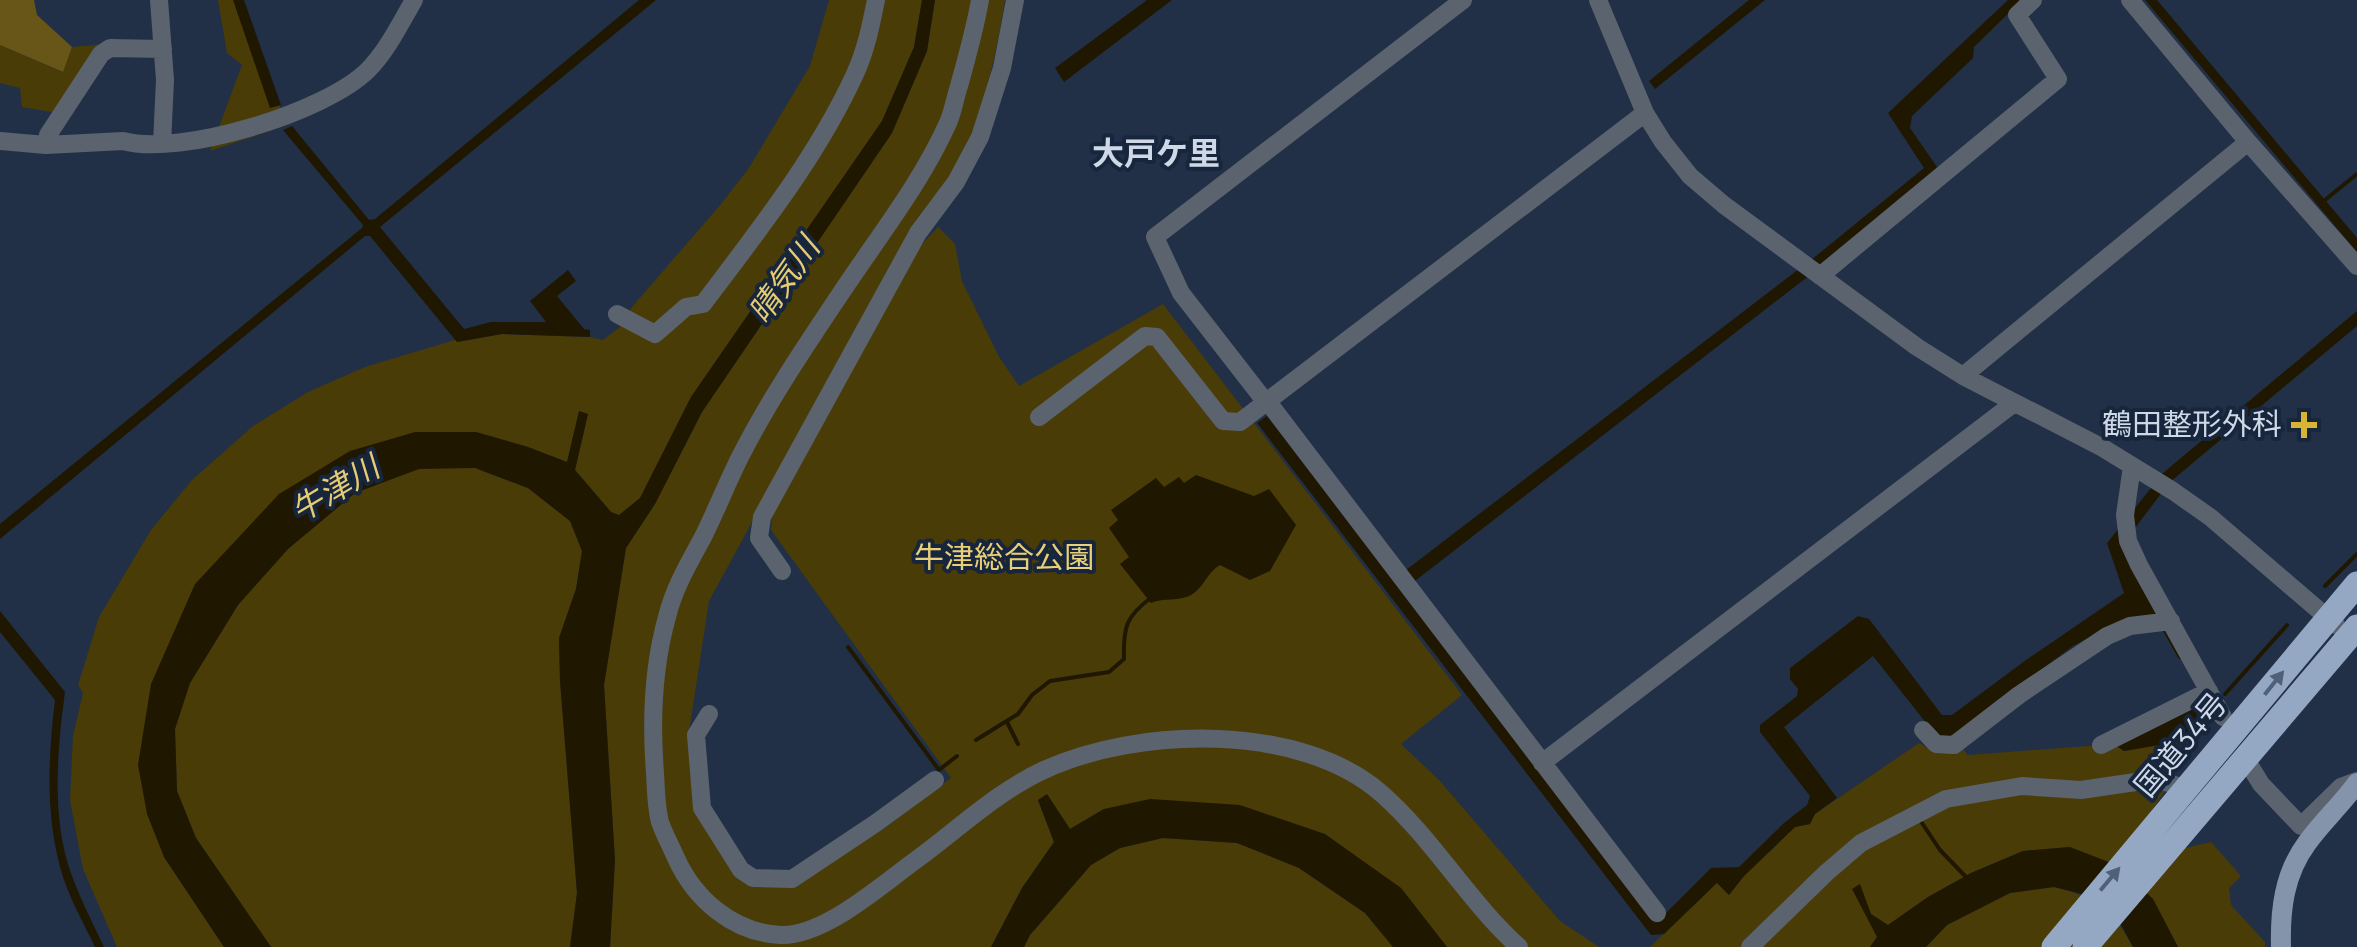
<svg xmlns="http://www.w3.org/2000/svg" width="2357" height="947" font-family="Manrope,'Noto Sans JP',sans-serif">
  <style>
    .green { fill: #4a3c07 }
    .forest { fill: #675618 }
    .water { fill: #201700 }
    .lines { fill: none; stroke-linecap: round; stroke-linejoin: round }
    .stream { stroke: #201700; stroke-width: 4 }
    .minor { stroke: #5b636e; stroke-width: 18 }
    .major { stroke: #8494ab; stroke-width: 20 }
    .highway { stroke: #94a7c3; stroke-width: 25 }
    .oneway { fill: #4f6079 }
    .poi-dot { fill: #d7b434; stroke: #17263c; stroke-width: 4 }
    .labels { text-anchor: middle; stroke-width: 8; stroke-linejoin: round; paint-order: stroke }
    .poi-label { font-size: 30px; fill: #ced8e7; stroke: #17263c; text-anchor: end }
    .park-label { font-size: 30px; fill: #e9cf77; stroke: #17263c }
    .street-label { font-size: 30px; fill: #ced8e7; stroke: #17263c }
    .neighbourhood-label { font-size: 32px; font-weight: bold; fill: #ced8e7; stroke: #17263c }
    .water-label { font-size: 32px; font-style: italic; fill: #e5cb73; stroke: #17263c }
  </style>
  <rect width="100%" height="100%" fill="#213047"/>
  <path class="green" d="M218,0h21l48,125 -77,26 32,-86 -15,-12z
    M829,0h93l-8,47 -32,74 -191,276 -51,101 -21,18 -8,-4 -36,-42 13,-56 -9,-2 -12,50 -39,-15 -52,-15 -126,19 -199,233 13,173 60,90h-107l-34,-78 -13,-69 3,-64 10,-43 -5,-8 21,-68 52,-87 41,-50 61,-54 55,-34 57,-25 93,-28v3l44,-8 88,3 13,3 17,-13 12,-20 89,-103 28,-36 61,-102z
    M935,0h70c-10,60 -23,124 -53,177 -10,18 -26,34 -39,49l-204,375 -21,137 8,74 43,65 54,8 89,-55 69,-52 -180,-248 1,-14 148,-270 18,-19 17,17 7,37 37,76 20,29 144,-82 299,391 -61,49 39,37 120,140 39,26h-152l-46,-59 -76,-53 -221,-26 -34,20 -23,-34 -9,6 16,41 -32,46 -31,59h-381l5,-87 -11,-175 22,-137 29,-44 47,-92 190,-279 35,-82z
    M106,44l-48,69 -36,-6 -2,-19 -20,-5v-38l62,27 10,-25z
    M419,468h56l53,20 42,33 12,30 -6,38 -17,49 1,43 17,212 -7,54h-299l-75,-109 -19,-47 -2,-62 15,-46 48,-78 50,-56 67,-56z
    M2177,742l-9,45 -16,23 33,38 26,-6 30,34 -12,12 2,17 34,37v5h-87l-25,-48 -83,-52 -47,4 -52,22 -43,24 -40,28 -17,-11 -12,-29 -6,4 24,48 -7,10h-220l67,-65 12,13 15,-19 51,-49 15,-3 5,-10 104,-71 10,6h34l5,6 146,-11 10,7z
    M1163,838l74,5 62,25 66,45 28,34h-369l6,-12 61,-70 29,-17z
    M2054,887c43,11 58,21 79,60h-207l21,-22 63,-32z"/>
  <path class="forest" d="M0,0h34l3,15 35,32 -9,25 -63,-27z"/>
  <path class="water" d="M233,0h11l37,105 -11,3z
    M639,0h17l-276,227 84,102 27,-7h55l-16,-21 38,-31 8,11 -19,15 27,33 6,1v7l-88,-3 -45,8 -87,-106h-5l-365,303v-15l362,-296 1,-3 -80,-95 9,-4 77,94 6,-1z
    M922,0h13l-8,51 -35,82 -190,279 -47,92 -29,44 -22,137 11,175 -5,87h-40l7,-54 -17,-212 -1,-43 17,-49 6,-38 -12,-30 -42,-33 -53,-20 -56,1 -64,24 -67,56 -50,56 -48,78 -15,46 2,62 19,47 75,109h-47l-60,-90 -17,-43 -9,-49 13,-81 44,-100 84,-90 71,-43 65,-19h61l52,15 39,15 12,-51 9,3 -13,56 36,42 8,3 21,-17 51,-101 191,-276 32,-74z
    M1147,0h25l-108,82 -9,-14z
    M1749,0h16l-110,89 -6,-8z
    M2008,0h14l-48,47 -1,11 -61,58 -2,12 29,42 -115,94 -422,327 254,332 55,-55 28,-1 45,-44 23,-18 3,-9 -50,-64v-7l37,-29 1,-7 -8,-10v-11l68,-52 11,3 73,96h10l74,-55 98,-67 -17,-50 56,-70 194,-162v15l-187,156 -45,59 33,69 -2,5 -36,6 -47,25 -121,90h-12l-13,-12 -54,-68 -89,71 53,71 -22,16 -5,10 -15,3 -51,49 -15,19 -12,-12 -53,51 -13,1 -394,-512 10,-7 126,164 423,-324 108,-88 -36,-55z
    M2145,0h12l200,238v14z
    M1196,475l58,21 15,-7 27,36 -26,46 -20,9 -30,-15c-13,7 -16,23 -29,30 -12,7 -27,2 -40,8l-31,-39 9,-7 -20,-29 9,-8 -7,-10 45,-32 8,9 15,-10 5,6z
    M0,611l65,81c-8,59 -14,128 7,184 9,24 21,48 32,71h-9c-11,-23 -24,-46 -32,-70 -18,-57 -15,-119 -8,-177l-55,-68z
    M2198,703l7,13 -28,26 -53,9 -10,-7z
    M1047,794l23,35 34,-20 46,-10 90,6 85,29 76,54 46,59h-54l-28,-34 -66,-45 -62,-25 -74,-5 -43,10 -29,17 -61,70 -6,12h-33l31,-59 32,-46 -16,-42z
    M2070,847l49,19 34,33 25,48h-45l-14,-26 -33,-26 -32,-8 -44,6 -63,32 -21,22h-56l7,-10 -25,-48 8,-5 11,30 17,11 40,-28 43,-24 52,-22z"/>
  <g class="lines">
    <path class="stream" d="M2325,200l32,-26
      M2325,586l32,-32
      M2163,627l17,30
      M848,647l91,123 18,-14
      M2225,694l62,-69
      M1007,722l11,22
      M976,740l42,-26 14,-19 18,-14 59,-9 15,-13c-1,-32 2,-43 28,-62
      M1922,823l18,27 26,27"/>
    <path class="minor" d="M159,0l6,80 -3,64
      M980,0c-5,29 -13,57 -21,86 -4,12 -6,26 -11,37 -27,60 -69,113 -105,167 -36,54 -73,108 -103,167 -13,26 -24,54 -37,80 -14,26 -29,51 -36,80 -14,50 -16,105 -12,156 1,16 1,34 5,49 4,12 11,24 16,36 19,42 58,75 105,77 44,1 100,-50 135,-75 41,-30 82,-69 128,-90 93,-43 257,-48 338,24 51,45 86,107 137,153
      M1463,0l-308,237 26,56 80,103 7,6 389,511
      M1598,0l47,113 18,29 27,34 34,29 193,142 46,29 140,72 70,43 37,26 126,108
      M0,141l46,4 77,-4c57,16 203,-29 245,-71 19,-19 32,-46 46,-70
      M2248,142l109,124
      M46,145l2,-10 53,-81 9,-6 53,1
      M1820,276l238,-197 -41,-64 16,-15
      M617,314l38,20 31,-27 17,-3c55,-73 114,-147 152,-230 11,-24 16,-49 21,-74
      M1963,376l285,-234 -118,-142
      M1039,417l106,-81 12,1 66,84 17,1 405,-309
      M2132,466l-7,49 3,26 11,24 84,152
      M782,571l-23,-33 3,-21 156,-284 38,-51 24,-45 22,-69 13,-68
      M709,714l-13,21 6,73 39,62 12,8 39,1 84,-56 59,-43
      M1923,730l13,14 18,1 65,-50 88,-59 23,-10 41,-5
      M2101,745l108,-54
      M1542,763l472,-360
      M2250,766l11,18 40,42 40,-39 16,-6
      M1750,947l76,-74 35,-30 85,-44 76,-13 59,4 75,-11 31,10"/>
    <path class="major" d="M2281,947c-1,-37 3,-73 26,-104 15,-21 35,-39 50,-60"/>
    <path class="highway" d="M2054,947l303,-363
      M2085,947l272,-320"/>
  </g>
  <defs><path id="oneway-solid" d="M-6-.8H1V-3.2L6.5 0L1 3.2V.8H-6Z" transform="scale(2.5)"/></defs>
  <g class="oneway">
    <use href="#oneway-solid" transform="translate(2274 683) rotate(-51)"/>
    <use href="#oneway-solid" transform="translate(2110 879) rotate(-50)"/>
  </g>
  <path class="poi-dot" d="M2299 410h10v10h10v10h-10v10h-10v-10h-10v-10h10z"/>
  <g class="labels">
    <g class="poi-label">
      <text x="2282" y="435">鶴田整形外科</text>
    </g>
    <g class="park-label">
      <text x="1004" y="568">牛津総合公園</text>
    </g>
    <g class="street-label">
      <text transform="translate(2181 745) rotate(-50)" y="10">国道34号</text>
    </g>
    <g class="neighbourhood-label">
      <text x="1156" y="165">大戸ケ里</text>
    </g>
    <g class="water-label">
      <text transform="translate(784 280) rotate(-55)" y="11">晴気川</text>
      <text transform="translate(335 489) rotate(-31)" y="11">牛津川</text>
    </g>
  </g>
</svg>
